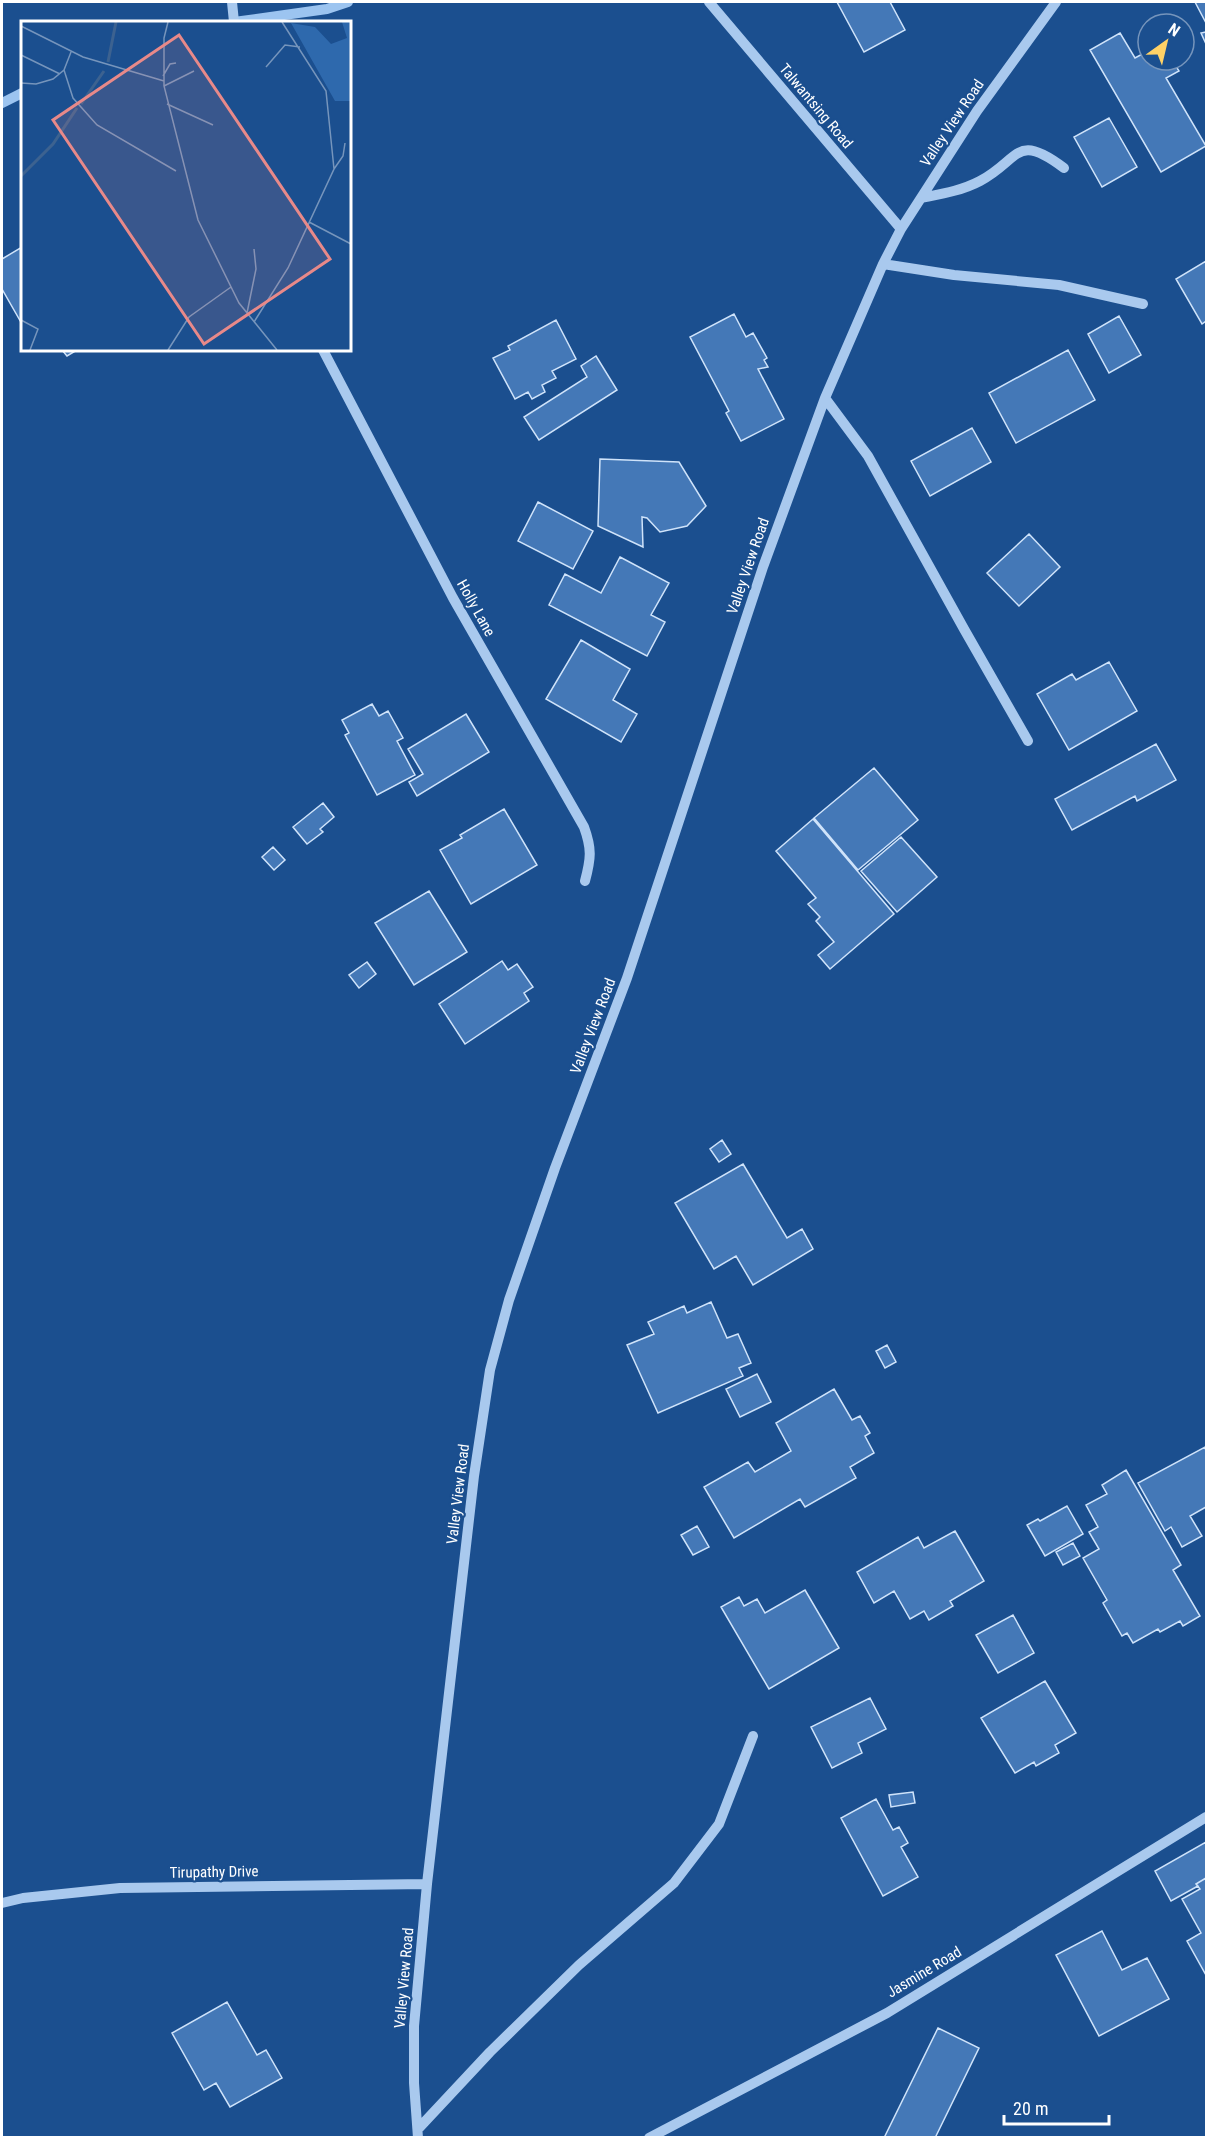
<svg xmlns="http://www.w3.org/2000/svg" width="1208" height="2139" font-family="'Roboto Condensed',sans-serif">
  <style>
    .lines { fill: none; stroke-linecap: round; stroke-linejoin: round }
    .stream { stroke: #9cc4f0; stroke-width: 10 }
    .building { fill: #4478b7; stroke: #cfe3fa; stroke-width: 1.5 }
    .minor { stroke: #a9c9ee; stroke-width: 10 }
    .labels { text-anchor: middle; stroke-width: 4.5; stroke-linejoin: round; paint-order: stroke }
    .street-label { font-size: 15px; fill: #fff; stroke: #1b4f8f }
    .inset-river { fill: none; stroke: #3c6290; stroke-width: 3 }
    .inset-road { fill: none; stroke: #7695bc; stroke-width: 1.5 }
    .view { fill: #e88989; fill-opacity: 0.15; stroke: #e88989; stroke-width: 3 }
    .inset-edge { fill: none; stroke: #fff; stroke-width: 3 }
  </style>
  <rect width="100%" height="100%" fill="#1b4f8f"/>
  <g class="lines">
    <path class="stream" d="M234,22l93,-13 21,-7
      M2,103l20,-10"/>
  </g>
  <path class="building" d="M837,2h53l15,28 -41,22z
    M1195,2h11v21z
    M1206,32v12l-5,-11z
    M1120,33l15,25 13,-7v9h24l7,11 -13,7 40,68 -45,26 -71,-122z
    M1109,118l28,49 -35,20 -28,-50z
    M22,247v77l-20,-35v-30z
    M1206,261v60l-4,3 -26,-45z
    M734,314l12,23 7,-4 14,25 -3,2 4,7 -10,2 26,50 -43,22 -15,-28 3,-2 -39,-74z
    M1119,316l22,39 -32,18 -21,-39z
    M556,320l20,39 -24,12 4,7 -14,7 3,7 -13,7 -4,-7 -13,7 -22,-41 17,-8 -2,-4z
    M62,350h15l-10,6z
    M1068,350l27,50 -79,43 -27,-50z
    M596,356l21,34 -78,50 -15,-23 63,-40 -6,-11z
    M972,428l19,34 -61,34 -19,-35z
    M600,459l79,3 27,44 -19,20 -27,6 -13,-14 -5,-1 1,30 -45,-21z
    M538,502l55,29 -20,38 -55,-28z
    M1029,534l31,33 -41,39 -32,-33z
    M620,557l49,26 -18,32 14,7 -18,34 -98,-51 16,-31 36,19z
    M581,640l49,29 -17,31 24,14 -16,28 -75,-43z
    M1109,662l28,49 -68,39 -32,-56 35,-20 4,6z
    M372,704l7,12 9,-5 15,27 -6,3 18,34 -38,20 -32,-60 4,-2 -7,-13z
    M466,714l23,38 -72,44 -8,-14 14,-8 -15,-25z
    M1156,744l20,36 -39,21 -2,-5 -63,34 -17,-31z
    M874,768l44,52 -60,50 -44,-52z
    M323,803l11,14 -14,12 3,3 -16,12 -14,-17z
    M504,809l33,56 -66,39 -31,-54 22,-12 -2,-3z
    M813,819l81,95 -64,55 -12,-14 16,-13 -18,-21 4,-4 -12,-13 8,-6 -40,-47z
    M901,837l36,40 -40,35 -36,-41z
    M273,847l12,13 -11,10 -12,-13z
    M429,891l38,61 -53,33 -39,-62z
    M502,961l6,9 9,-6 16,23 -9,6 5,8 -64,43 -26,-40z
    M367,962l9,12 -17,14 -10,-13z
    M722,1140l9,14 -12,8 -9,-13z
    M743,1164l44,74 15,-9 11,20 -60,36 -17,-29 -22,13 -39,-66z
    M711,1302l16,36 11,-4 13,29 -12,5 4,8 -85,37 -31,-68 27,-11 -6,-12 36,-16 3,7z
    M887,1345l9,17 -11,6 -9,-17z
    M757,1374l14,28 -31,15 -14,-28z
    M834,1389l18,31 8,-4 10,17 -5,3 9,17 -24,14 6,11 -51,29 -5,-8 -66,39 -30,-51 44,-25 7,10 36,-21 -15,-28z
    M1205,1447l1,4v56l-16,9 12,20 -20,11 -11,-20 -6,4 -27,-48z
    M1126,1470l55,95 -8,5 27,46 -17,10 -3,-5 -20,11 -2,-3 -25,14 -6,-10 -5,3 -19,-33 4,-3 -24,-42 16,-9 -10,-17 9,-5 -12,-22 21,-11 -5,-9z
    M1067,1506l16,28 -38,22 -18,-31 11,-6 2,2z
    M697,1526l12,21 -16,8 -12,-20z
    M955,1531l29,50 -34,20 3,5 -24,14 -5,-9 -14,8 -16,-28 -20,12 -17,-31 61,-35 6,11z
    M1073,1543l7,13 -17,9 -7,-13z
    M805,1590l34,58 -70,41 -48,-82 18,-10 5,9 13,-7 8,14z
    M1013,1615l21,38 -36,20 -22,-38z
    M1045,1681l31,52 -21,12 4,8 -23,13 -2,-4 -19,11 -34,-55z
    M870,1698l16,31 -28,14 4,10 -30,15 -21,-41z
    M913,1792l2,11 -24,4 -2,-12z
    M876,1799l17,31 6,-3 9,16 -7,4 17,30 -35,19 -42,-78z
    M1206,1842v36l-10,6 2,2 -27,15 -16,-30z
    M1206,1878v97l-19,-34 14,-8 -19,-34 18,-10 -4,-5z
    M1102,1931l20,39 25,-12 22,41 -70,37 -43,-81z
    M227,2002l30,53 9,-5 16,28 -52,29 -14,-24 -12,7 -32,-57z
    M938,2028l41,20 -44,90h-51z"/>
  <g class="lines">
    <path class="minor" d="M232,2l2,20
      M709,2l192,227
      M921,198c20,-4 40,-7 59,-17 40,-21 35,-50 84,-13
      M883,264l71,11 105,10 84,19
      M323,350l130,248 131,229c8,22 7,31 1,54
      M825,398l43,58 96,173 64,112
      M2,1903l21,-5 97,-10 307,-4
      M418,2129l72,-77 89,-87 95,-82 45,-59 34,-88
      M418,2138l-4,-55v-57l13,-142 47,-408 16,-106 19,-70 46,-132 72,-190 136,-411 62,-169 58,-134 18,-35 76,-118 79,-109
      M649,2138l238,-125 319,-196"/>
  </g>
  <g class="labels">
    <g class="street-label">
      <text transform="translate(816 106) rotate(50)" y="5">Talwantsing Road</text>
      <text transform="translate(952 123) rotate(-56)" y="5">Valley View Road</text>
      <text transform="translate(748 566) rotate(-71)" y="5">Valley View Road</text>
      <text transform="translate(476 608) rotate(61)" y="5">Holly Lane</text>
      <text transform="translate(593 1026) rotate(-69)" y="5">Valley View Road</text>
      <text transform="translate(458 1494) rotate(-83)" y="5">Valley View Road</text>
      <text transform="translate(214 1872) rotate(-1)" y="5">Tirupathy Drive</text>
      <text transform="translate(924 1972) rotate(-31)" y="5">Jasmine Road</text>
      <text transform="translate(404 1978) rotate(-85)" y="5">Valley View Road</text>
    </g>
  </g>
  <g transform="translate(21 21)">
    <rect width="330" height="330" fill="#1b4f8f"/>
    <path d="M321,1h9v79h-16l-44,-78 24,4 16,17 16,-6z" fill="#2e69ad"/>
    <path class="inset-river" d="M87,41l8,-40M60,83l23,-33M0,155l32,-32 24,-36"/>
    <path class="inset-road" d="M147,1l-4,16v48l34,134 41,83 38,47M0,5l62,31 81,24M0,34l39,19M245,46l19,-22 15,2M43,49l9,28 24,27 79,46M142,55l7,-12 6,-1M0,62l15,1 17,-5 11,-9 7,-18M143,65l30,-15M146,83l46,21M313,148l9,-13 2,-13M288,201l42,22M226,292l9,-44 -2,-20M0,299l17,9 -8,21M233,301l34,-54 46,-99 -8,-78 -44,-69M147,329l21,-33 42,-30"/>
    <path class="view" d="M158,14l151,224 -126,85 -151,-224z"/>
    <rect width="330" height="330" class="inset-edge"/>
  </g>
  <rect width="1208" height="2139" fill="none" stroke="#ffffff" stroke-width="6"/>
  <g transform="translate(1166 42) rotate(34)"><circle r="28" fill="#1b4f8f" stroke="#7695bc" stroke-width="1.5"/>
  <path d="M0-4.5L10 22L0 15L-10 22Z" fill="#ffd166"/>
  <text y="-9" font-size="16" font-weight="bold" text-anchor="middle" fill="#ffffff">N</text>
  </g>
  <path d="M1004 2115v9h105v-9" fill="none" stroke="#ffffff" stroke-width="3"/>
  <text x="1013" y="2115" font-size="18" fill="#ffffff" stroke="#1b4f8f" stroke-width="4.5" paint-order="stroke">20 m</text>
</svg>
